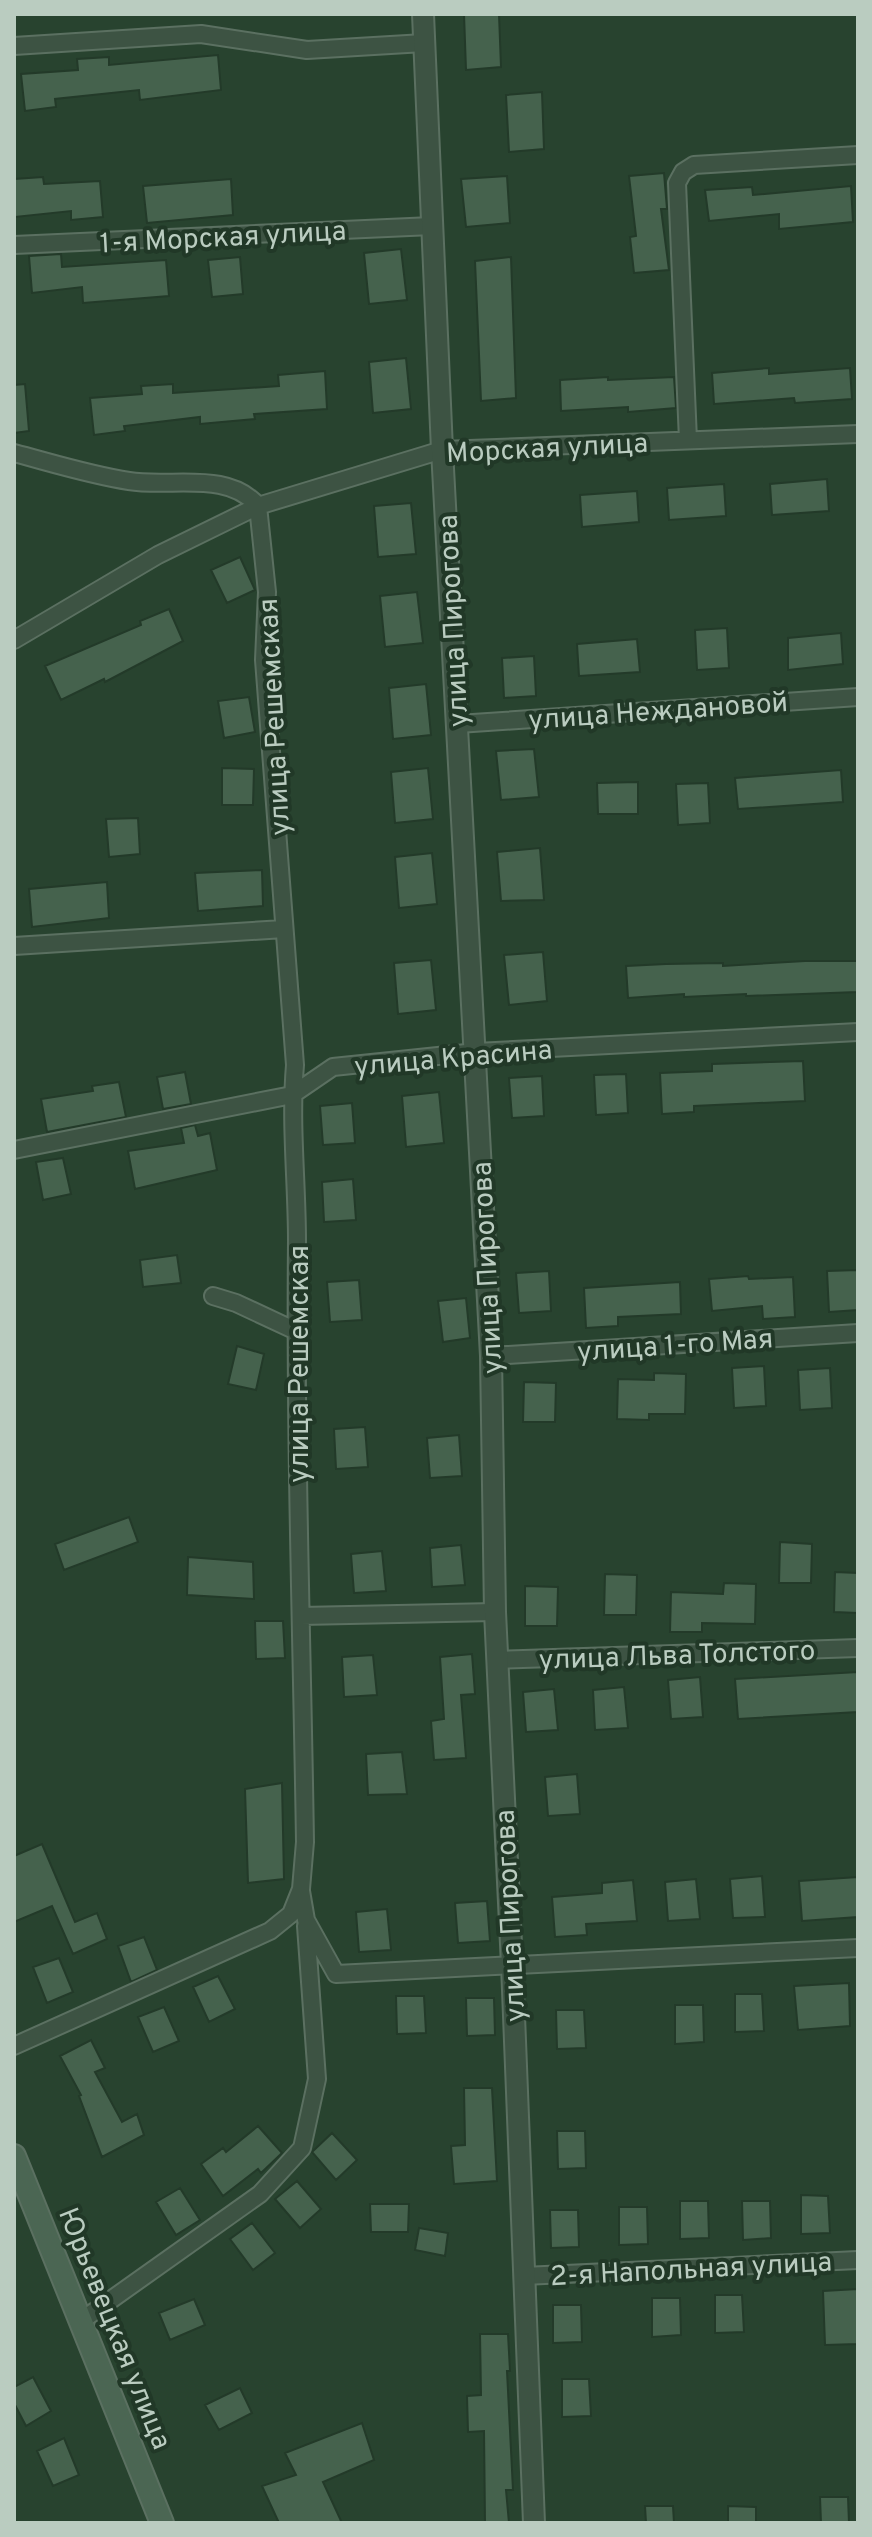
<svg xmlns="http://www.w3.org/2000/svg" width="872" height="2537" font-family="Overpass,sans-serif">
  <style>
    .building { fill: #45624d; stroke: #233a29; stroke-width: 2 }
    .lines { fill: none; stroke-linecap: round; stroke-linejoin: round }
    .minor-casing { stroke: #5b7061; stroke-width: 20 }
    .tertiary-casing { stroke: #5b7061; stroke-width: 24 }
    .secondary-casing { stroke: #5b7061; stroke-width: 26 }
    .minor { stroke: #3d5343; stroke-width: 16 }
    .tertiary { stroke: #3d5343; stroke-width: 20 }
    .secondary { stroke: #4b6653; stroke-width: 22 }
    .labels { text-anchor: middle; stroke-width: 8; stroke-linejoin: round; paint-order: stroke }
    .street-label { font-size: 28px; fill: #baccc0; stroke: #213827 }
  </style>
  <rect width="100%" height="100%" fill="#28432f"/>
  <path class="building" d="M464,14h35l2,53 -35,3z
    M218,55l3,35 -81,10 -1,-10 -84,9 1,8 -31,4 -4,-37 57,-4 -1,-11 32,-2v8z
    M542,92l2,57 -35,3 -3,-57z
    M664,173l3,36h-6l8,61 -35,3 -4,-36 6,-1 -7,-60z
    M507,176l3,47 -44,4 -5,-48z
    M43,177l1,7 56,-3 3,36 -32,3v-9l-56,6 -1,-38z
    M231,179l2,36 -86,8 -4,-37z
    M851,186l2,36 -74,7v-15l-70,7 -4,-31 47,-3 1,8z
    M401,249l6,51 -38,4 -5,-51z
    M61,254l1,13 104,-7 3,36 -86,7 -1,-16 -50,6 -3,-37z
    M240,257l3,37 -31,3 -4,-37z
    M511,257l5,141 -35,3 -6,-140z
    M406,358l5,51 -38,4 -4,-51z
    M769,368v6l81,-6 2,31 -57,4 -1,-5 -80,6 -2,-31z
    M325,371l2,38 -73,5 1,5 -55,5v-7l-76,9 1,5 -31,4 -4,-37 52,-4 -1,-8 32,-2v9l106,-7 -1,-11z
    M608,377v3l66,-3 2,31 -48,4v-5l-67,4 -1,-31z
    M25,384l4,47 -15,2v-48z
    M827,479l2,32 -57,4 -2,-31z
    M724,484l2,32 -57,4 -2,-32z
    M637,491l2,31 -57,5 -2,-32z
    M411,503l5,51 -38,3 -4,-51z
    M240,557l15,33 -28,13 -16,-33z
    M417,592l6,51 -38,4 -5,-51z
    M169,609l14,32 -78,41 -1,-3 -43,21 -16,-34 96,-41 -1,-4z
    M727,628l2,40 -32,2 -2,-40z
    M841,633l2,31 -55,6v-32z
    M637,639l3,33 -61,4 -2,-32z
    M534,656l2,40 -32,2 -2,-40z
    M426,684l5,51 -38,4 -4,-51z
    M249,697l6,35 -31,6 -6,-37z
    M534,749l5,48 -38,3 -5,-49z
    M222,768l32,1 -1,36h-31z
    M428,768l5,51 -38,4 -4,-51z
    M841,770l2,32 -105,7 -3,-31z
    M638,782v32h-40l-1,-31z
    M708,783l2,40 -32,2 -2,-41z
    M138,818l2,36 -31,3 -3,-38z
    M540,848l4,52 -43,1 -4,-49z
    M432,853l5,51 -38,4 -4,-51z
    M262,870l1,36 -65,5 -3,-38z
    M107,882l2,36 -77,9 -3,-38z
    M543,952l4,49 -38,4 -5,-50z
    M431,960l5,50 -38,4 -4,-51z
    M805,961h53v31l-112,4v-2l-62,3v-3l-56,4 -2,-32 40,-2 57,-1v3z
    M803,1061l2,40 -111,5v6l-32,2 -2,-41 52,-2v-7z
    M185,1072l6,32 -28,5 -6,-32z
    M626,1074l2,39 -32,2 -2,-40z
    M542,1076l2,40 -32,2 -3,-40z
    M119,1082l7,35 -79,15 -6,-33 52,-8 -1,-5z
    M439,1092l5,51 -38,4 -4,-51z
    M352,1103l3,40 -32,2 -3,-39z
    M195,1125l3,11 12,-3 7,37 -82,19 -7,-38 56,-8 -3,-15z
    M63,1158l8,36 -28,6 -7,-38z
    M353,1179l3,41 -32,2 -2,-40z
    M177,1255l4,28 -38,4 -3,-27z
    M858,1270v40l-29,2 -2,-41z
    M549,1271l2,40 -32,2 -3,-40z
    M748,1276l1,3 44,-2 2,40 -32,2 -1,-13 -50,5 -3,-32z
    M359,1280l3,40 -32,2 -3,-40z
    M680,1282l1,32 -63,3v9l-32,2 -2,-40z
    M466,1298l4,40 -27,4 -5,-41z
    M237,1346l27,8 -8,36 -28,-6z
    M764,1366l2,40 -32,2 -2,-40z
    M830,1368l2,40 -32,2 -2,-40z
    M654,1373l32,1 -1,40h-36v6l-32,-1 1,-40 36,1z
    M524,1382l32,1 -1,39h-32z
    M365,1427l3,40 -32,2 -2,-40z
    M459,1435l3,41 -32,2 -3,-40z
    M129,1517l9,25 -74,28 -9,-26z
    M780,1542l32,2 -1,39h-32z
    M461,1545l4,40 -33,2 -2,-39z
    M382,1551l4,40 -32,2 -3,-39z
    M188,1557l65,5 1,37 -67,-4z
    M835,1572l23,1v40l-24,-1z
    M605,1574l32,1 -1,40h-32z
    M724,1583l32,1 -1,40 -53,-1v9h-32l1,-40 52,2z
    M525,1586l33,1 -1,39h-32z
    M255,1621h28l2,37 -29,1z
    M472,1654l3,40 -14,1 5,63 -32,2 -3,-39 13,-2 -4,-62z
    M373,1655l4,40 -33,2 -2,-40z
    M858,1672v40l-120,7 -3,-40z
    M700,1677l3,40 -32,2 -3,-39z
    M624,1687l4,41 -33,2 -2,-40z
    M554,1689l4,41 -32,2 -3,-40z
    M402,1752l5,42 -39,1 -2,-41z
    M577,1774l3,40 -32,2 -3,-39z
    M282,1783l2,96 -36,4 -3,-94z
    M42,1844l33,78 22,-9 10,26 -34,15 -21,-48 -38,16v-66z
    M762,1876l3,41 -32,1 -3,-39z
    M858,1877v40l-56,4 -3,-40z
    M696,1879l4,40 -32,2 -3,-39z
    M633,1880l4,41 -51,3 1,11 -32,2 -3,-40 50,-4v-10z
    M487,1901l3,40 -32,2 -3,-40z
    M387,1909l4,41 -32,2 -3,-40z
    M144,1937l13,33 -26,12 -13,-36z
    M59,1958l14,34 -26,11 -14,-36z
    M218,1976l17,33 -26,13 -16,-35z
    M849,1983l1,43 -52,4 -4,-44z
    M735,1994h27l2,37 -29,1z
    M396,1996h28l2,37 -29,1z
    M466,1998h28l1,37 -28,1z
    M675,2005h28l1,37 -29,2z
    M164,2007l15,34 -26,11 -15,-35z
    M556,2010h28l2,38 -29,1z
    M91,2040l14,28 -10,4 27,50 15,-8 7,21 -42,22 -23,-61 2,-1 -21,-39z
    M464,2088h28l5,93 -43,3 -3,-38 14,-1z
    M258,2126l24,27 -21,20 -3,-4 -35,27 -22,-32 22,-16 3,4z
    M557,2131h28l1,37 -28,1z
    M332,2133l25,27 -21,20 -24,-28z
    M297,2181l24,28 -21,19 -25,-29z
    M180,2188l20,32 -24,15 -20,-33z
    M801,2195l27,1 2,37 -29,1z
    M680,2201h28l1,37 -29,1z
    M742,2201h28l1,37 -28,2z
    M370,2204h39l-1,28h-37z
    M619,2207h28l1,37 -29,1z
    M550,2210h28l1,37 -28,1z
    M252,2223l23,30 -22,17 -23,-31z
    M419,2228l29,5 -3,23 -30,-6z
    M858,2289v55l-33,1 -2,-54z
    M715,2295h27l2,37 -29,1z
    M652,2298h28l1,37 -29,2z
    M194,2299l11,26 -35,15 -11,-27z
    M553,2305h28l1,37 -29,1z
    M480,2334h28l2,37h-3l6,119h-7l3,33h-24l-1,-92 -16,1 -1,-36 14,-1z
    M33,2377l18,34 -25,15 -12,-23v-16z
    M562,2379h27l2,37 -29,1z
    M240,2388l12,25 -33,17 -14,-25z
    M362,2423l12,37 -51,22 19,41h-63l-17,-37 34,-11 -11,-22z
    M64,2438l15,37 -26,11 -16,-35z
    M820,2497h28l1,26h-28z
    M645,2506h28l1,17h-28z
    M728,2506l28,1v16h-28z"/>
  <g class="lines">
    <defs>
      <path id="minor" d="M14,46l187,-12 106,16 117,-7
        M14,245l418,-19
        M688,440l-11,-257 6,-11 11,-7 164,-10
        M14,453c38,10 76,22 115,28 42,7 99,-11 129,25
        M14,640l144,-85 100,-49 184,-56 416,-16
        M458,724l400,-27
        M14,946l270,-17
        M14,1150l278,-55 41,-28 143,-15 382,-20
        M213,1296l23,7 60,28
        M491,1356l367,-23
        M301,1616l194,-4
        M496,1660l362,-12
        M301,1891l5,29 30,54 522,-26
        M14,2046l256,-115 21,-17 10,-25 4,-47c-3,-200 -10,-401 -8,-601 0,-59 -7,-117 -2,-176l-31,-405 3,-68 -9,-86
        M524,2276l334,-16
        M81,2321l179,-127 42,-46 15,-69 -11,-153"/>
      <path id="tertiary" d="M423,14l19,436 49,906 4,256 17,353 22,558"/>
      <path id="secondary" d="M14,2156l148,367"/>
    </defs>
    <use href="#minor" class="minor-casing"/>
    <use href="#tertiary" class="tertiary-casing"/>
    <use href="#secondary" class="secondary-casing"/>
    <use href="#minor" class="minor"/>
    <use href="#tertiary" class="tertiary"/>
    <use href="#secondary" class="secondary"/>
  </g>
  <g class="labels">
    <g class="street-label">
      <text transform="translate(223 236) rotate(-3)" y="10">1-я Морская улица</text>
      <text transform="translate(547 447) rotate(-3)" y="10">Морская улица</text>
      <text transform="translate(452 621) rotate(-93)" y="10">улица Пирогова</text>
      <text transform="translate(658 710) rotate(-4)" y="10">улица Неждановой</text>
      <text transform="translate(273 717) rotate(-93)" y="10">улица Решемская</text>
      <text transform="translate(453 1057) rotate(-5)" y="10">улица Красина</text>
      <text transform="translate(486 1268) rotate(-93)" y="10">улица Пирогова</text>
      <text transform="translate(675 1344) rotate(-4)" y="10">улица 1-го Мая</text>
      <text transform="translate(298 1364) rotate(-90)" y="10">улица Решемская</text>
      <text transform="translate(677 1654) rotate(-2)" y="10">улица Льва Толстого</text>
      <text transform="translate(509 1916) rotate(-93)" y="10">улица Пирогова</text>
      <text transform="translate(691 2268) rotate(-3)" y="10">2-я Напольная улица</text>
      <text transform="translate(116 2328) rotate(68)" y="10">Юрьевецкая улица</text>
    </g>
  </g>
  <rect width="872" height="2537" fill="none" stroke="#baccc0" stroke-width="32"/>
</svg>
